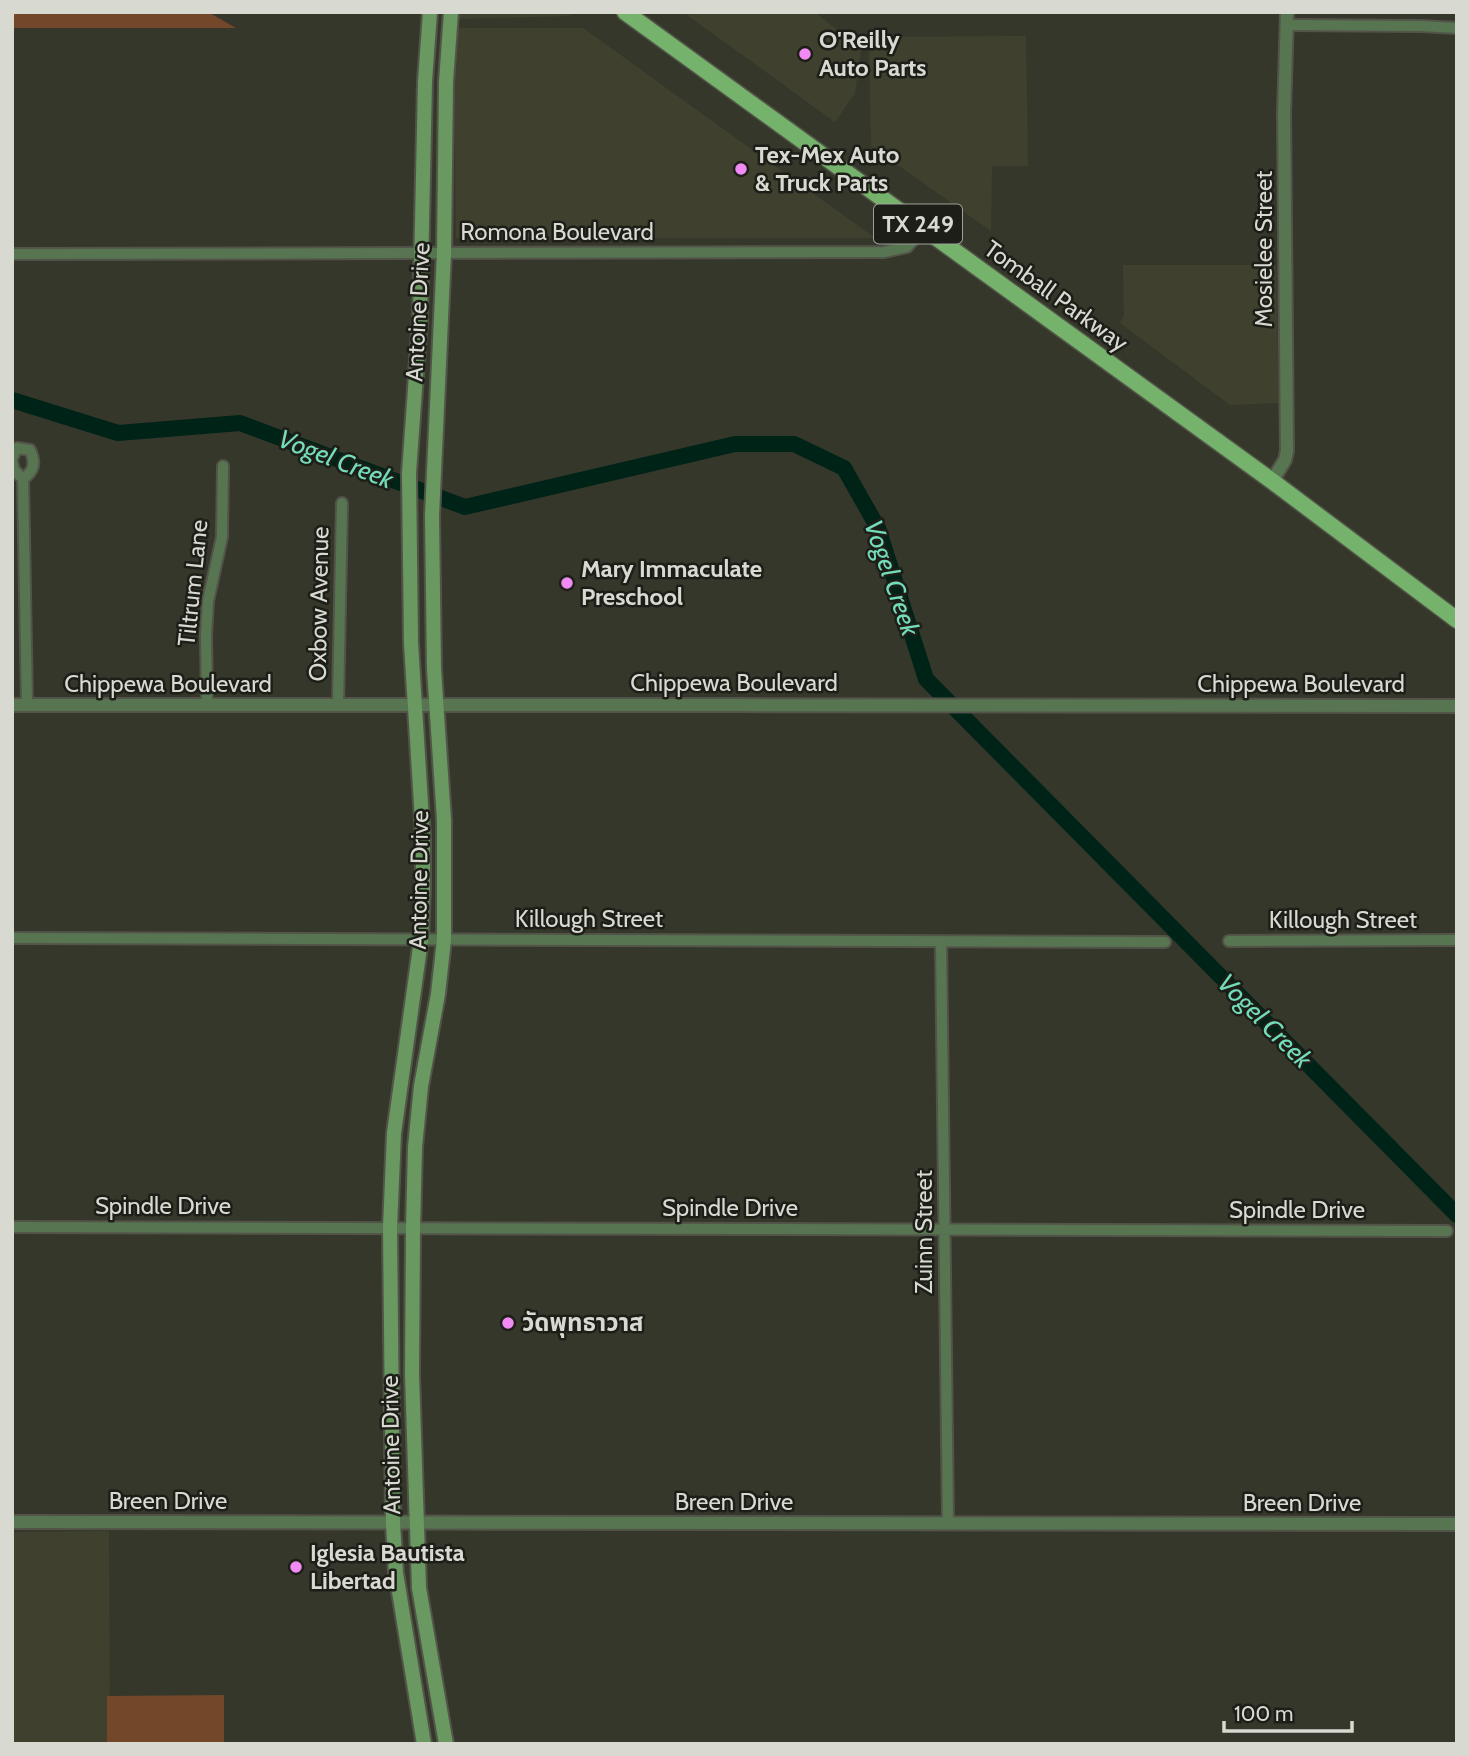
<svg xmlns="http://www.w3.org/2000/svg" width="1469" height="1756" font-family="Cabin,'Noto Sans Thai',sans-serif">
  <style>
    .built { fill: #3f412e }
    .green { fill: #72472a }
    .lines { fill: none; stroke-linecap: round; stroke-linejoin: round }
    .river { stroke: #002318; stroke-width: 16 }
    .minor-casing { stroke: #535449; stroke-width: 14 }
    .tertiary-casing { stroke: #535449; stroke-width: 16 }
    .secondary-casing { stroke: #535449; stroke-width: 18 }
    .primary-casing { stroke: #535449; stroke-width: 19 }
    .minor { stroke: #587552; stroke-width: 10 }
    .tertiary { stroke: #587552; stroke-width: 12 }
    .secondary { stroke: #699861; stroke-width: 14 }
    .primary { stroke: #75b26b; stroke-width: 16 }
    .poi-dot { fill: #f28af3; stroke: #1d1e18; stroke-width: 2.5 }
    .labels { text-anchor: middle; stroke-width: 5; stroke-linejoin: round; paint-order: stroke }
    .shield { fill: #1d1e18; stroke: #a0a19a; stroke-width: 2 }
    .shield-label { font-size: 23px; font-weight: bold; fill: #d8d9d1 }
    .poi-label { font-size: 24px; font-weight: bold; fill: #d8d9d1; stroke: #1d1e18; text-anchor: start }
    .street-label { font-size: 24px; fill: #d8d9d1; stroke: #1d1e18 }
    .water-label { font-size: 26px; font-style: italic; fill: #73dcb9; stroke: #1d1e18 }
  </style>
  <rect width="100%" height="100%" fill="#36372b"/>
  <path class="built" d="M459,12h105l7,4 -113,3z
    M683,12h132l46,38 -6,43 -20,29z
    M457,28h126l292,210h-419l-2,-154z
    M1026,36l2,130h-36l-1,65 -120,-85 -2,-109z
    M1123,265h153l3,138 -49,2 -110,-82 4,-8z
    M109,1531l1,213h-98v-212z"/>
  <path class="green" d="M12,12h196l28,16h-224z
    M224,1695v49h-117v-48z"/>
  <g class="lines">
    <path class="river" d="M12,400l106,33 122,-10 225,84 270,-63h59l50,24 34,60 48,151 531,536"/>
    <defs>
      <path id="minor" d="M1287,25l134,1 36,2
        M12,254l872,-2 23,-5 17,-19
        M12,458l5,-10 13,2c6,13 4,21 -7,29
        M12,462l2,8 9,9 4,226
        M207,705l-1,-71 2,-33 14,-64 1,-71
        M338,705l4,-202
        M12,938l1153,4
        M941,941l7,582
        M1229,941l228,-1
        M12,1227l1435,4"/>
      <path id="tertiary" d="M1272,481l13,-21 2,-9 -3,-337 3,-102
        M12,705c482,3 963,-3 1445,1
        M12,1522l1445,2"/>
      <path id="secondary" d="M424,1744l-28,-171 -3,-50 -3,-295 4,-95 27,-193 2,-52v-52l-12,-193 -2,-170 11,-154 5,-238 5,-69
        M446,1744l-27,-156 -7,-213 1,-146 2,-82 6,-61 17,-92 6,-54v-120l-10,-151 -2,-153 12,-263 2,-171 5,-70"/>
      <path id="primary" d="M625,12l647,469 185,139"/>
    </defs>
    <use href="#minor" class="minor-casing"/>
    <use href="#tertiary" class="tertiary-casing"/>
    <use href="#secondary" class="secondary-casing"/>
    <use href="#primary" class="primary-casing"/>
    <use href="#minor" class="minor"/>
    <use href="#tertiary" class="tertiary"/>
    <use href="#secondary" class="secondary"/>
    <use href="#primary" class="primary"/>
  </g>
  <g class="poi-dot">
    <circle cx="805" cy="54" r="7"/>
    <circle cx="741" cy="169" r="7"/>
    <circle cx="567" cy="583" r="7"/>
    <circle cx="508" cy="1323" r="7"/>
    <circle cx="296" cy="1567" r="7"/>
  </g>
  <g class="labels">
    <rect class="shield" x="874" y="204.5" width="88" height="39" rx="5"/>
    <g class="shield-label">
      <text x="918" y="232">TX 249</text>
    </g>
    <g class="poi-label">
      <text x="819" y="48">O'Reilly<tspan x="819" dy="28">Auto Parts</tspan></text>
      <text x="755" y="163">Tex-Mex Auto<tspan x="755" dy="28">&amp; Truck Parts</tspan></text>
      <text x="581" y="577">Mary Immaculate<tspan x="581" dy="28">Preschool</tspan></text>
      <text x="522" y="1331">วัดพุทธาวาส</text>
      <text x="310" y="1561">Iglesia Bautista<tspan x="310" dy="28">Libertad</tspan></text>
    </g>
    <g class="street-label">
      <text x="557" y="240">Romona Boulevard</text>
      <text transform="translate(1264 249) rotate(-90)" y="8">Mosielee Street</text>
      <text transform="translate(1056 296) rotate(36)" y="8">Tomball Parkway</text>
      <text transform="translate(418 312) rotate(-87)" y="8">Antoine Drive</text>
      <text transform="translate(193 583) rotate(-84)" y="8">Tiltrum Lane</text>
      <text transform="translate(319 604) rotate(-89)" y="8">Oxbow Avenue</text>
      <text x="734" y="691">Chippewa Boulevard</text>
      <text x="168" y="692">Chippewa Boulevard</text>
      <text x="1301" y="692">Chippewa Boulevard</text>
      <text transform="translate(419 880) rotate(-89)" y="8">Antoine Drive</text>
      <text x="589" y="927">Killough Street</text>
      <text x="1343" y="928">Killough Street</text>
      <text x="163" y="1214">Spindle Drive</text>
      <text x="730" y="1216">Spindle Drive</text>
      <text x="1297" y="1218">Spindle Drive</text>
      <text transform="translate(924 1232) rotate(-90)" y="8">Zuinn Street</text>
      <text transform="translate(391 1445) rotate(-91)" y="8">Antoine Drive</text>
      <text x="168" y="1509">Breen Drive</text>
      <text x="734" y="1510">Breen Drive</text>
      <text x="1302" y="1511">Breen Drive</text>
    </g>
    <g class="water-label">
      <text transform="translate(336 459) rotate(21)" y="9">Vogel Creek</text>
      <text transform="translate(892 578) rotate(71)" y="9">Vogel Creek</text>
      <text transform="translate(1265 1021) rotate(45)" y="9">Vogel Creek</text>
    </g>
  </g>
  <rect width="1469" height="1756" fill="none" stroke="#d8d9d1" stroke-width="28"/>
  <path d="M1224 1721v10h128v-10" fill="none" stroke="#d8d9d1" stroke-width="3.5"/>
  <text x="1234" y="1721" font-size="21" fill="#d8d9d1" stroke="#1d1e18" stroke-width="5" paint-order="stroke">100 m</text>
</svg>
